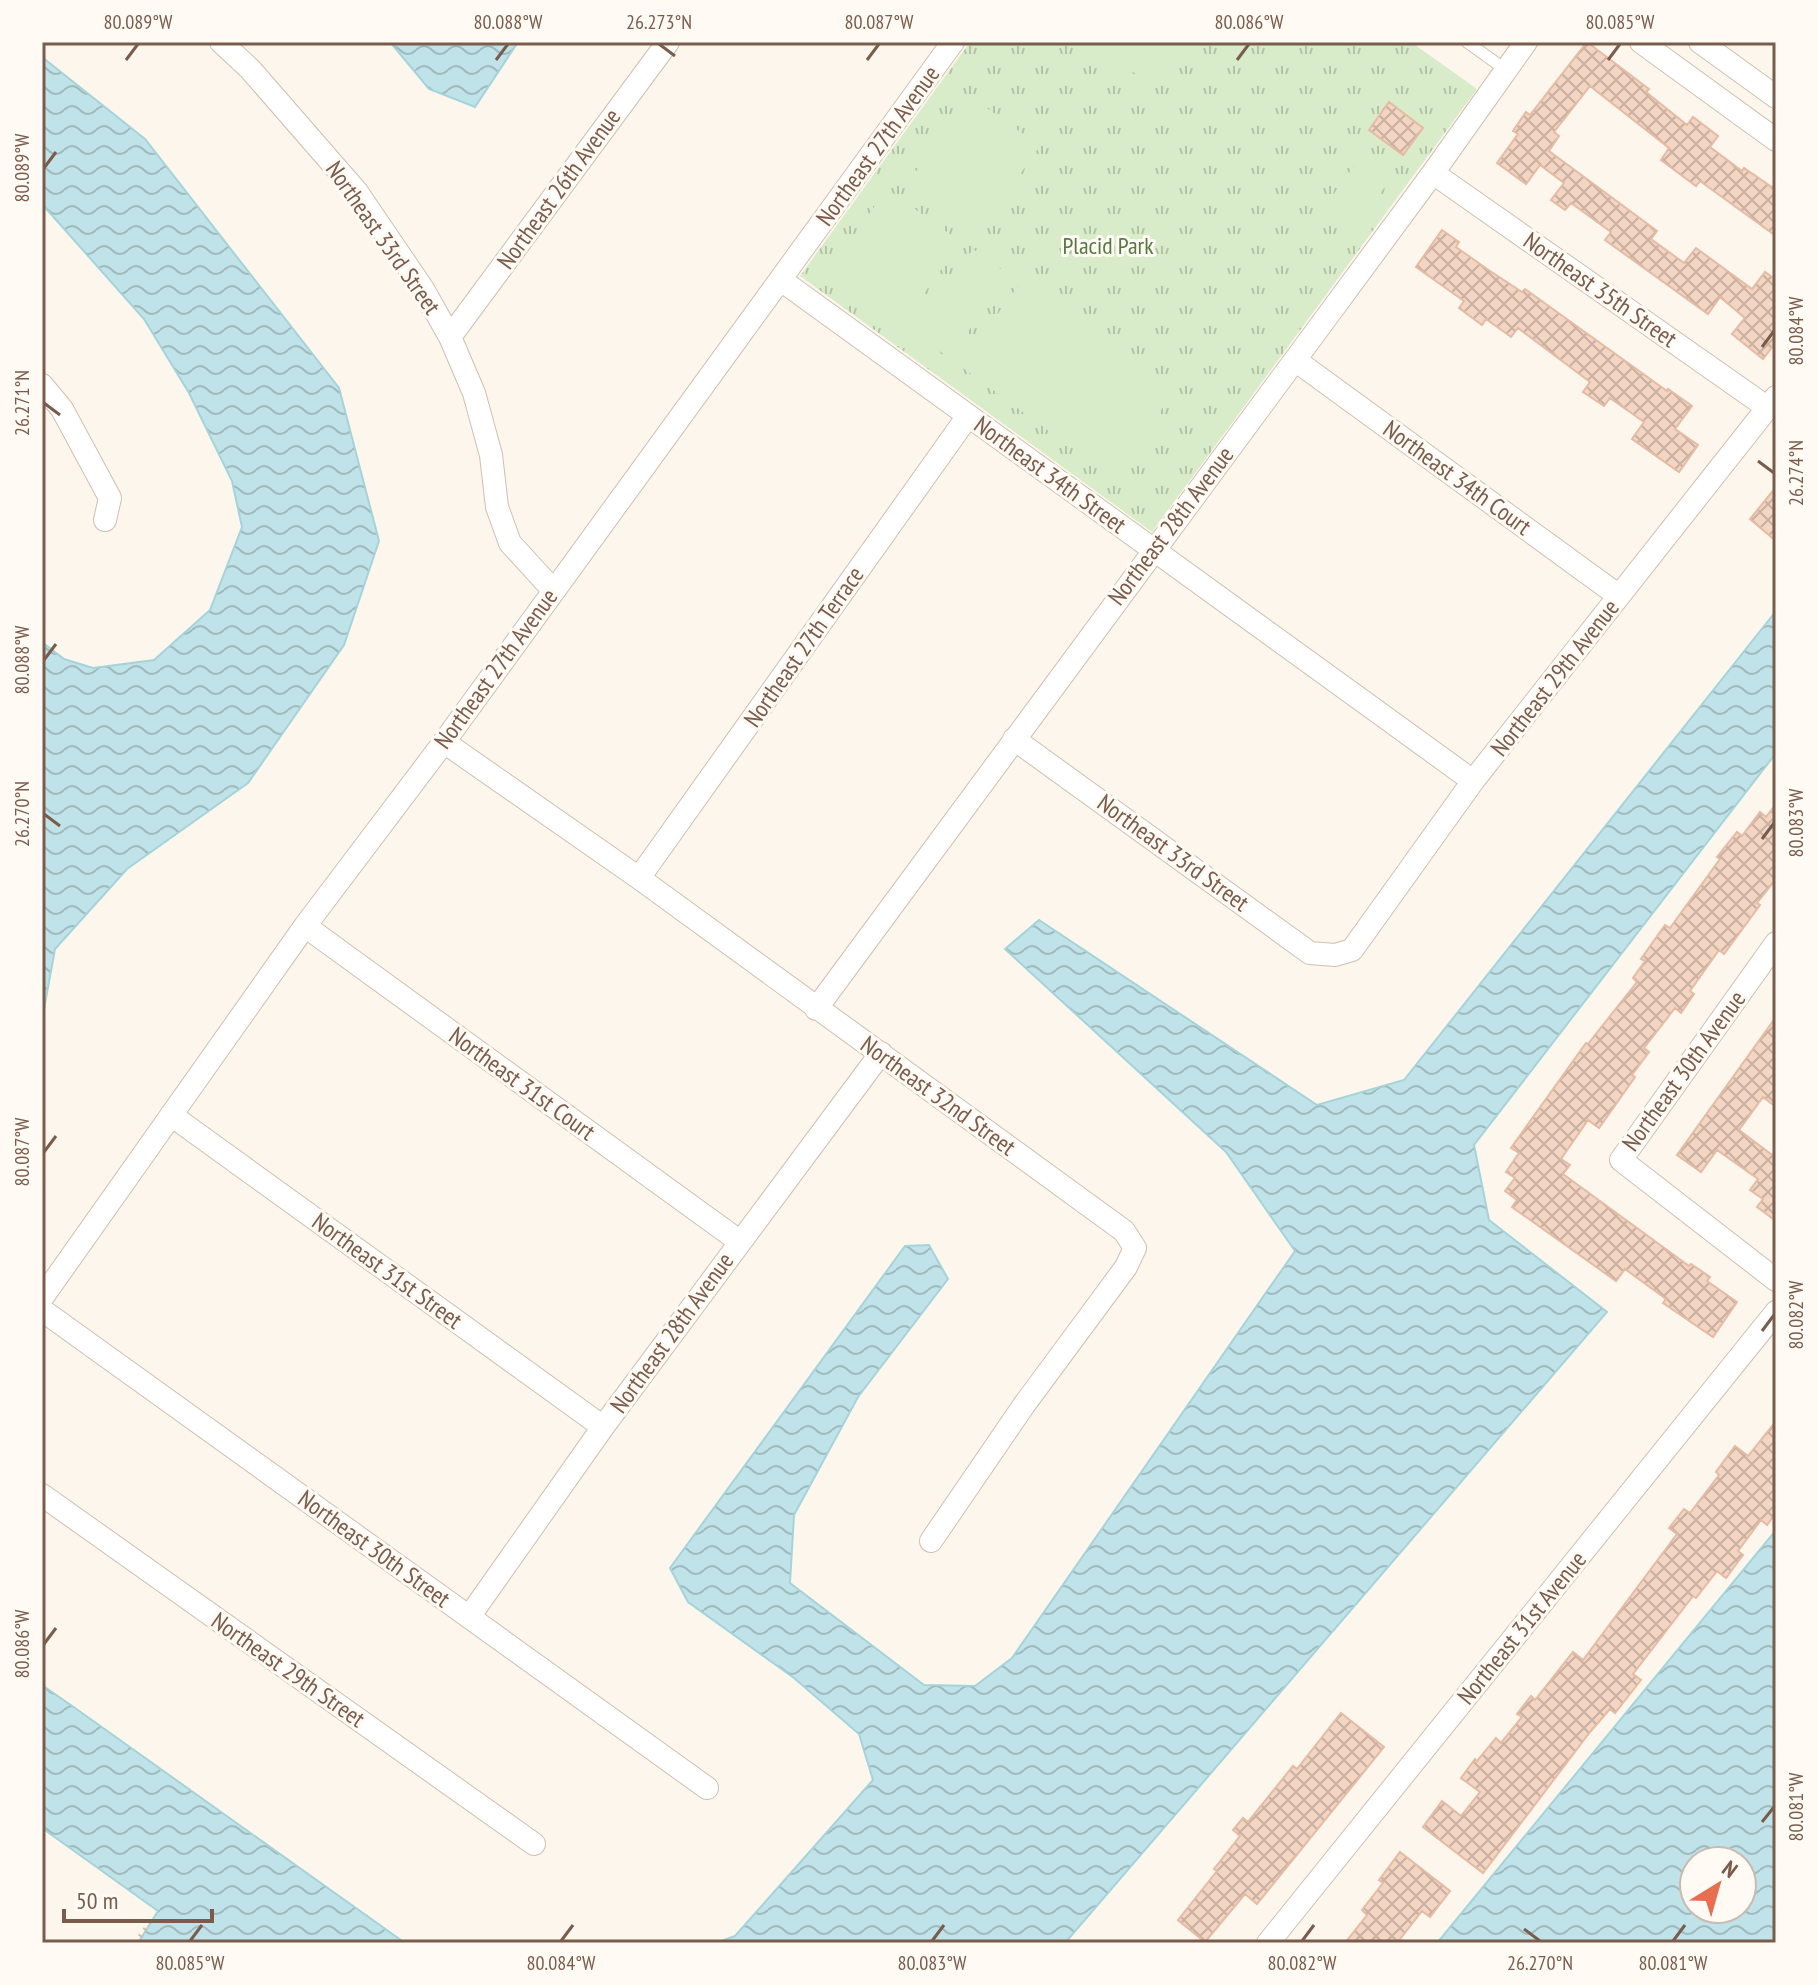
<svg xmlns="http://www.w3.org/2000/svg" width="1818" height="1985" font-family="'PT Sans Narrow',sans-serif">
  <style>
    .grass { fill: url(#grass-tufts) }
    .garden { fill: #d8ecc9 }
    .water { fill: url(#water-waves); stroke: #a5d3da; stroke-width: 2; fill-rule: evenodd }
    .building { fill: url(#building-cross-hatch); stroke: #e6bba3; stroke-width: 2 }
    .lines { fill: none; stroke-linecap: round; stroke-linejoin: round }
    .service-casing { stroke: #d1beb0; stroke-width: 13 }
    .minor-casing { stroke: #d1beb0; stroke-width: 24 }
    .path { stroke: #d9b8a5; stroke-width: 4; stroke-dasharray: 2 6; stroke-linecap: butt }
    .service { stroke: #fff; stroke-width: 11 }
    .minor { stroke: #fff; stroke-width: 22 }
    .ticks { fill: none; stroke: #7a5c4d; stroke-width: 3 }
    .labels { text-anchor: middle; stroke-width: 6; stroke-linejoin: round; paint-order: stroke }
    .street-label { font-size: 24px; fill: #7a5c4d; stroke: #fffaf3 }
    .park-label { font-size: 24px; fill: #537a41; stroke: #fffaf3 }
    .neatline { fill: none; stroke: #7a5c4d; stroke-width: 3 }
    .ticks-label { font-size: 20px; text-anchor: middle; fill: #7a5c4d }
  </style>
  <defs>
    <pattern id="grass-tufts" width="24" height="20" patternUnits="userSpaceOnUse" patternTransform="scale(2)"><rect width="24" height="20" fill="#d8ecc9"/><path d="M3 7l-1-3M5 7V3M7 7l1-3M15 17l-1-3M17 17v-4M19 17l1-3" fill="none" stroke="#b4c2a5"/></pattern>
    <pattern id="water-waves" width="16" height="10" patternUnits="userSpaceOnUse" patternTransform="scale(2)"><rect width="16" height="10" fill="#bfe3e8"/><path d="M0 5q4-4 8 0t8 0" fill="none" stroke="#a0bbbe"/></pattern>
    <pattern id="building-cross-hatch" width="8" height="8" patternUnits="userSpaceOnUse" patternTransform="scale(2)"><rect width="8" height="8" fill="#f3d5c3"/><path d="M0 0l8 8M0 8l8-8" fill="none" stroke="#cab0a1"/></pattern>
  </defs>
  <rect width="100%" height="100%" fill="#fdf6ec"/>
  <path class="grass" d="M970,42h441l66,47 -325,443 -352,-256z"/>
  <path class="garden" d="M1017,42h47l-18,23z
    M1081,42h110l-32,40 -84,-32z
    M970,96l70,50 -58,82 -70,-51z
    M1363,153l30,23 -36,49 -29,-23z
    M887,189l74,53 -61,85 -74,-53z
    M973,249l36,26 -60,83 -36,-27z
    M1020,283l153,111 -61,83 -152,-111z"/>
  <path class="water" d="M390,42h128l-43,65 -46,-18z
    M42,57l103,82 194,249 40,153 -35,104 -96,138 -121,86 -72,80 -13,71v-378l22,17 29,9 61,-8 56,-50 32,-83 -10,-46 -43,-88 -45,-74 -102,-115z
    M1776,611v142l-302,392 15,75 118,92 -542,631h-349l19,-7 138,-156 -14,-46 -65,-56 -106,-76 -18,-34 235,-322 24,-1 19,34 -90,118 -64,118 -4,68 134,102 51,1 37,-28 283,-407 -69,-99 -221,-203 34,-29 278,185 87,-25z
    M1776,1530v413h-339zM1742,1861v48h-48v-48z
    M42,1685l33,23 330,235h-267l20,-32 -116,-83z"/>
  <path class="building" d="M1587,42l62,47 -3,3 41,33 6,-8 25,19 -8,11 32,24 2,-3 32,22v46l-76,-55 -4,5 -35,-26 8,-12 -79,-62 -36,46 5,4 -10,15 108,80 -6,8 33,24 12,-15 56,41 13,-17 11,8v62l-13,17 -31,-25 13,-16 -25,-21 -12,17 -103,-74 6,-8 -40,-29 -6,7 -14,-10 13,-17 -24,-18 -14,19 -29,-21 21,-29 -5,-3 13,-19 4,3z
    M1389,102l34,26 -20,27 -34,-25z
    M1442,230l17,12 -3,5 31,22 35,23 3,-3 142,102 1,-2 24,17 -17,23 23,16 -19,27 -47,-33 12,-17 -34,-24 -6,8 -21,-14 7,-10 -72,-54 -7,9 -25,-18 -4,6 -23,-17 5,-7 -48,-34z
    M1776,487v54l-26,-22z
    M1776,804v75l-19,24 3,2 -36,49 -5,-4 -29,41 4,3 -13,19 -6,-5 -31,40 5,4 -17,23 3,2 -36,51 -11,-8 -27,39 9,6 -7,9 126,92 2,-2 19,13 -3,4 30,21 -24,35 -50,-34 3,-4 -41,-30 -9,12 -104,-74 5,-7 -12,-9 10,-13 -9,-6 13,-19 -8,-5 75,-105 2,1 49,-62 -4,-4 12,-17 -4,-2 24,-34 5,3 50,-69 -3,-2 20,-25 5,4 18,-24 6,5z
    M1776,1017v90l-13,-10 -24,33 37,28v63l-19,-14 6,-8 -13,-9 8,-11 -41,-29 -16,22 -24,-17z
    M1776,1421v92l-9,12 -6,-5 -23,31 5,4 -17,23 -9,-7 -21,27 -3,-2 -60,78 8,6 -26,33 -5,-4 -20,23 -107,141 -60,-46 19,-26 19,15 19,-24 -19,-14 14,-19 2,2 19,-23 5,5 21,-26 -5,-3 14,-18 4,4 38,-48 10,8 94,-126 -8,-6 15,-19 6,4 29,-38 -3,-3 19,-26 13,10z
    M1341,1713l43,34 -127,157 -12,-10 -40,48 -27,-22 39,-49 -3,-2 26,-33 -7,-6 10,-12 5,4 45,-56 4,3z
    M1400,1852l50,39 -20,26 -8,-6 -25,32h-52l22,-28 -5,-5 21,-27 -4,-3z"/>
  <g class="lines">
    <defs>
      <path id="service" d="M1467,42l39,28"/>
      <path id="minor" d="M221,42l29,27 107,123 66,97 27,48 24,56 17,62 6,52 13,36 43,47
        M1641,42l135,98
        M1700,42l76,55
        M1433,173l335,235
        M781,280l692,501
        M450,337l218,-295
        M1295,360l324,236
        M42,385l20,24 48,89 -5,22
        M1014,739l296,214 25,2 17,-5 121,-169 303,-384
        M444,742l195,136 485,353 11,17 -9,19 -102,138 -93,136
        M639,878l329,-462
        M305,926l434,315
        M1776,943l-155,217 155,120
        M816,1009l617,-836 93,-131
        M171,1115l432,312
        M42,1298l263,-372 139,-184 509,-700
        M42,1310l665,478
        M42,1495l492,349
        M469,1617l134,-190 278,-374
        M1268,1943l508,-631"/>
    </defs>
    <use href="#service" class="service-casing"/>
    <use href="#minor" class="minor-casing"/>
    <path class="path" d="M135,1943l15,-21"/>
    <use href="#service" class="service"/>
    <use href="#minor" class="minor"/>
  </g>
  <path class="ticks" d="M659,44l16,12M126,60l12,-16M496,60l12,-16M867,60l12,-16M1237,60l12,-16M1608,60l12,-16M44,168l12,-16M1762,347l12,-16M44,403l16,12M1758,461l16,12M44,660l12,-16M44,814l16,12M1762,839l12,-16M44,1152l12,-16M1762,1331l12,-16M44,1644l12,-16M1762,1822l12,-15M1524,1929l16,12M190,1941l12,-16M561,1941l12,-16M932,1941l12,-16M1302,1941l12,-16M1673,1941l12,-16"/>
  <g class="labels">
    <g class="street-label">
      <text transform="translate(878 146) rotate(-54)" y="8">Northeast 27th Avenue</text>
      <text transform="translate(559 189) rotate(-54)" y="8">Northeast 26th Avenue</text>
      <text transform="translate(383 238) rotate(55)" y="8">Northeast 33rd Street</text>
      <text transform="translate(1600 290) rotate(35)" y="8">Northeast 35th Street</text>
      <text transform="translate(1050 475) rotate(36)" y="8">Northeast 34th Street</text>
      <text transform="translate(1457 478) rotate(36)" y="8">Northeast 34th Court</text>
      <text transform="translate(1171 526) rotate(-53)" y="8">Northeast 28th Avenue</text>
      <text transform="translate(804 647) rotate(-55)" y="8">Northeast 27th Terrace</text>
      <text transform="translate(496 669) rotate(-54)" y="8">Northeast 27th Avenue</text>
      <text transform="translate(1555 678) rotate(-52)" y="8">Northeast 29th Avenue</text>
      <text transform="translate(1173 853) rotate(36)" y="8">Northeast 33rd Street</text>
      <text transform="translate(1684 1071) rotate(-54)" y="8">Northeast 30th Avenue</text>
      <text transform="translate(522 1084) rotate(36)" y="8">Northeast 31st Court</text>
      <text transform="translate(938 1096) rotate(36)" y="8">Northeast 32nd Street</text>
      <text transform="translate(387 1271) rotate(36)" y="8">Northeast 31st Street</text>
      <text transform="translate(672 1333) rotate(-54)" y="8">Northeast 28th Avenue</text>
      <text transform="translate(374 1549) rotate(36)" y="8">Northeast 30th Street</text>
      <text transform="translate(1522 1628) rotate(-51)" y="8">Northeast 31st Avenue</text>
      <text transform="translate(288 1670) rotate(35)" y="8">Northeast 29th Street</text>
    </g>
    <g class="park-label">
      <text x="1108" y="254">Placid Park</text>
    </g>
  </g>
  <rect width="1818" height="1985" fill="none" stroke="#fffaf3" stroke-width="88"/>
  <g transform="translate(1718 1885) rotate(37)"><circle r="38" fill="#fffaf3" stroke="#cabbb1" stroke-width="2"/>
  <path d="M0-6L14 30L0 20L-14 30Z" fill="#e76f51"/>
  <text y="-12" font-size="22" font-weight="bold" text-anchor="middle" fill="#7a5c4d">N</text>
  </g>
  <path d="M64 1909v12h148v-12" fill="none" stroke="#7a5c4d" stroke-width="4"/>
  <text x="76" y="1909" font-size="24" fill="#7a5c4d" stroke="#fffaf3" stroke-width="6" paint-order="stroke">50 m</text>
  <rect x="44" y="44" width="1730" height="1897" class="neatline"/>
  <g class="ticks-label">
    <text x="138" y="29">80.089°W</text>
    <text x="508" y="29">80.088°W</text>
    <text x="659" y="29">26.273°N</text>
    <text x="879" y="29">80.087°W</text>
    <text x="1249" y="29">80.086°W</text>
    <text x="1620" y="29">80.085°W</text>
    <text transform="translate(22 168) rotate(-90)" y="7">80.089°W</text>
    <text transform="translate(1796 331) rotate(-90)" y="7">80.084°W</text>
    <text transform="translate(22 403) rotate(-90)" y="7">26.271°N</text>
    <text transform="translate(1796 473) rotate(-90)" y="7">26.274°N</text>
    <text transform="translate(22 660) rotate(-90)" y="7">80.088°W</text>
    <text transform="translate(22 814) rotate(-90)" y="7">26.270°N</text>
    <text transform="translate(1796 823) rotate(-90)" y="7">80.083°W</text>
    <text transform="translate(22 1152) rotate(-90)" y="7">80.087°W</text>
    <text transform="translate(1796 1315) rotate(-90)" y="7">80.082°W</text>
    <text transform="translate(22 1644) rotate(-90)" y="7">80.086°W</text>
    <text transform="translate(1796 1807) rotate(-90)" y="7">80.081°W</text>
    <text x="190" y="1970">80.085°W</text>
    <text x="561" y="1970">80.084°W</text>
    <text x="932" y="1970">80.083°W</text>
    <text x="1302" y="1970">80.082°W</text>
    <text x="1540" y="1970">26.270°N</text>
    <text x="1673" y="1970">80.081°W</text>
  </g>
</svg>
